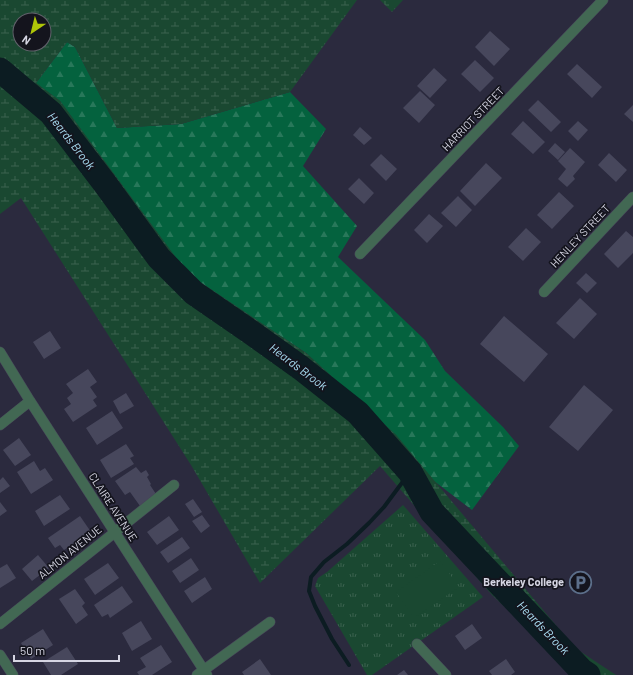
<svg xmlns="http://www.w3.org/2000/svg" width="633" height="675" font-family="Barlow,sans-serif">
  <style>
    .grass { fill: url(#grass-tufts) }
    .forest { fill: url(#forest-firs) }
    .wetland { fill: url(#wetland-marsh); fill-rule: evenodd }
    .pitch { fill: #1a4831 }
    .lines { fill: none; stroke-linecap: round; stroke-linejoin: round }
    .stream { stroke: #0c1c22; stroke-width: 4 }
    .river { stroke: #0c1c22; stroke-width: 25 }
    .building { fill: #47475c }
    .street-casing { stroke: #464658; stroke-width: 11 }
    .street { stroke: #426853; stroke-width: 10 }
    .labels { text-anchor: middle; stroke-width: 3.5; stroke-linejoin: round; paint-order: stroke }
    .street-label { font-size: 11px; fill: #d6d6e3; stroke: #14141d }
    .poi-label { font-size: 11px; font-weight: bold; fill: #d6d6e3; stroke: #14141d; text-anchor: end }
    .water-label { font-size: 12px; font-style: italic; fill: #a9def3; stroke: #14141d }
  </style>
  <defs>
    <pattern id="grass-tufts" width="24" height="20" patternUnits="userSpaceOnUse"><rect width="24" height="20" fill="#1a4831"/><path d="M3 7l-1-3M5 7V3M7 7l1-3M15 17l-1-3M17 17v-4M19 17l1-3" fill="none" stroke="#3b624f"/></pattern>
    <pattern id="forest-firs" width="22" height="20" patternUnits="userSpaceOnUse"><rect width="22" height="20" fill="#04623e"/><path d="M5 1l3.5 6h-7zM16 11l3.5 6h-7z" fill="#28785a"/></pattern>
    <pattern id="wetland-marsh" width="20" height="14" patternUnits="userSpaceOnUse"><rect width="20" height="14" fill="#1a4831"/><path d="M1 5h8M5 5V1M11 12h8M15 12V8" fill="none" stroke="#3b624f"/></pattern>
  </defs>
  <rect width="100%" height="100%" fill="#2b2a3e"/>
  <path class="grass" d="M403,505l80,92 -111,78h-5l-52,-89 3,-8 9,-6z"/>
  <path class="forest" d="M67,42l8,5 42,81 64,-4 109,-32 36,37 -23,37 54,60 -19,31 87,83 20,31 58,56 16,19 -47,64 -38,-29 -38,-46 -90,-82 -118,-79 -128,-173 -24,-18z"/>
  <path class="wetland" d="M0,0h357l-67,92 -109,32 -64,4 -42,-81 -8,-5 -31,41 24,18 128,173 118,79 90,82 179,213 41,27h-38l-86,-80 -112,-129 -120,117 -69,-118 -170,-267 -21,16zM20,20h24v24h-24z
    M380,0h23l-11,12z"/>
  <path class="pitch" d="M440,561l19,26 -45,31 -18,-26z"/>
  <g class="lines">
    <path class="stream" d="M349,665l-17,-26 -17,-33 -6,-15 2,-14 13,-15 23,-18 22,-21 15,-16 26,-35"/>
    <path class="river" d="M0,70l51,43 55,72 53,73 35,35 58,40 49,35 57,45 52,59 22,40 150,159 6,4"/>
  </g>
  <path class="building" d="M490,31l20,18 -16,17 -19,-19z
    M475,60l19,18 -14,14 -19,-18z
    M577,64l25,23 -10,11 -25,-24z
    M434,68l13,12 -17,18 -13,-12z
    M420,91l15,14 -16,18 -16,-15z
    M538,100l23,22 -10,10 -23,-22z
    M633,105v17l-9,-8z
    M523,121l22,21 -12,12 -22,-20z
    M578,121l10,9 -10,11 -10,-10z
    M360,127l12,11 -8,7 -11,-10z
    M555,143l10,9 -7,8 -10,-9z
    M570,148l15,14 -12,14 2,3 -8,8 -9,-8 8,-10 -8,-8z
    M609,153l18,17 -11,12 -18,-17z
    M381,154l16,15 -11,12 -16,-16z
    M486,163l16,15 -27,28 -15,-15z
    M359,178l15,15 -10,11 -16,-15z
    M559,192l15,14 -22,23 -15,-14z
    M458,196l14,14 -16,17 -15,-14z
    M429,214l14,12 -16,17 -13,-13z
    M526,228l15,14 -18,19 -15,-14z
    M626,231l7,6v16l-15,15 -14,-14z
    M586,273l11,10 -10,10 -11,-10z
    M580,298l17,16 -23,25 -18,-16z
    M504,316l44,38 -24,28 -44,-38z
    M50,331l11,17 -17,11 -11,-17z
    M88,369l9,13 -7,5 7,10 -4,3 4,6 -24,16 -9,-13 7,-5 -4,-6 6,-5 -7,-9z
    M584,385l29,25 -35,41 -29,-24z
    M126,393l8,13 -14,8 -7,-13z
    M112,411l11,17 -26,17 -11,-17z
    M19,438l12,17 -16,11 -12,-16z
    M126,444l8,12 -4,2 4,6 -23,14 -11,-18z
    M34,461l6,10 5,-3 8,12 -22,14 -14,-22z
    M136,467l5,6 5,-3 3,5 -2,2 4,7 -1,1 6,9 -16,12 -10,-14 -5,3 -10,-14z
    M3,477l7,9 -10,7v-13z
    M60,495l10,14 -26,17 -9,-15z
    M193,499l9,13 -8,5 -9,-13z
    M0,502l7,9 -7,5z
    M202,515l8,11 -9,7 -9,-12z
    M80,516l11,16 -27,18 -4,-5 -5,3 -7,-10z
    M169,516l10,14 -22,15 -10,-13z
    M182,537l8,11 -22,15 -8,-11z
    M38,555l11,13 -17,13 -10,-12z
    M191,558l8,12 -19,13 -8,-12z
    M108,563l11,15 -24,17 -11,-16z
    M7,564l9,14 -16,10v-20z
    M205,577l7,12 -20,14 -8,-12z
    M122,586l11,16 -23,16 -2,-4 -6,3 -8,-12z
    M75,589l10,14 -3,3 6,9 -12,9 -17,-25z
    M141,621l11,18 -20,12 -10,-18z
    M472,624l10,14 -17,12 -10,-14z
    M43,629l10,16 -22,14 -10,-16z
    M161,645l11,17 -20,13h-13l-2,-3 9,-5 -6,-9z
    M67,647l11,17 -17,11h-10l-8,-13z
    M260,659l11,16h-27l-2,-3z
    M506,659l9,13 -4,3h-19l-3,-4z
    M404,670l4,5h-11z"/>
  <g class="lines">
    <defs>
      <path id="street" d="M360,254l243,-254
        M544,292l89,-95
        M0,352l30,49 177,274
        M0,425l30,-24
        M0,624l174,-139
        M417,644l29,31
        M0,655l13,20
        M197,675l73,-53"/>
    </defs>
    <use href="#street" class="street-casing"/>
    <use href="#street" class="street"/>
  </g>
  <defs>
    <symbol id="parking-ring" viewBox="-11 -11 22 22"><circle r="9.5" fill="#14141d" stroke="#5c6f8a" stroke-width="1.5"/><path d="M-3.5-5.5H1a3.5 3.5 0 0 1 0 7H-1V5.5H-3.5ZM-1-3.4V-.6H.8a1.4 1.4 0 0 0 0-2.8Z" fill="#5c6f8a"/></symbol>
  </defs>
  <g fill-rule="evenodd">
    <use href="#parking-ring" x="568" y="570" width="25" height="25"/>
  </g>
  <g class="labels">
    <g class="street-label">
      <text transform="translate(473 119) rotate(-46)" y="4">HARRIOT STREET</text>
      <text transform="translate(580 236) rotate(-47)" y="4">HENLEY STREET</text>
      <text transform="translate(113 507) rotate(57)" y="4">CLAIRE AVENUE</text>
      <text transform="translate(70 552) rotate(-39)" y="4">ALMON AVENUE</text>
    </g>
    <g class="poi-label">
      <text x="564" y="586">Berkeley College</text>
    </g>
    <g class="water-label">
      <text transform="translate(71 141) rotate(52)" y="4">Heards Brook</text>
      <text transform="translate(298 367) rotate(37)" y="4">Heards Brook</text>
      <text transform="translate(543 628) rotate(46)" y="4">Heards Brook</text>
    </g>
  </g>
  <g transform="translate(32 32) rotate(215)"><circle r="19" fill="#14141d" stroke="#62626c"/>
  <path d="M0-3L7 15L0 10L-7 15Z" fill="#afc508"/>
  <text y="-6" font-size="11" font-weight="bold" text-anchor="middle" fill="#d6d6e3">N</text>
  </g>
  <path d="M14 655v6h105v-6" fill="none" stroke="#d6d6e3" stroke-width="2"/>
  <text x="20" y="655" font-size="12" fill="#d6d6e3" stroke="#14141d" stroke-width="3" paint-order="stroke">50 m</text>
</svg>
